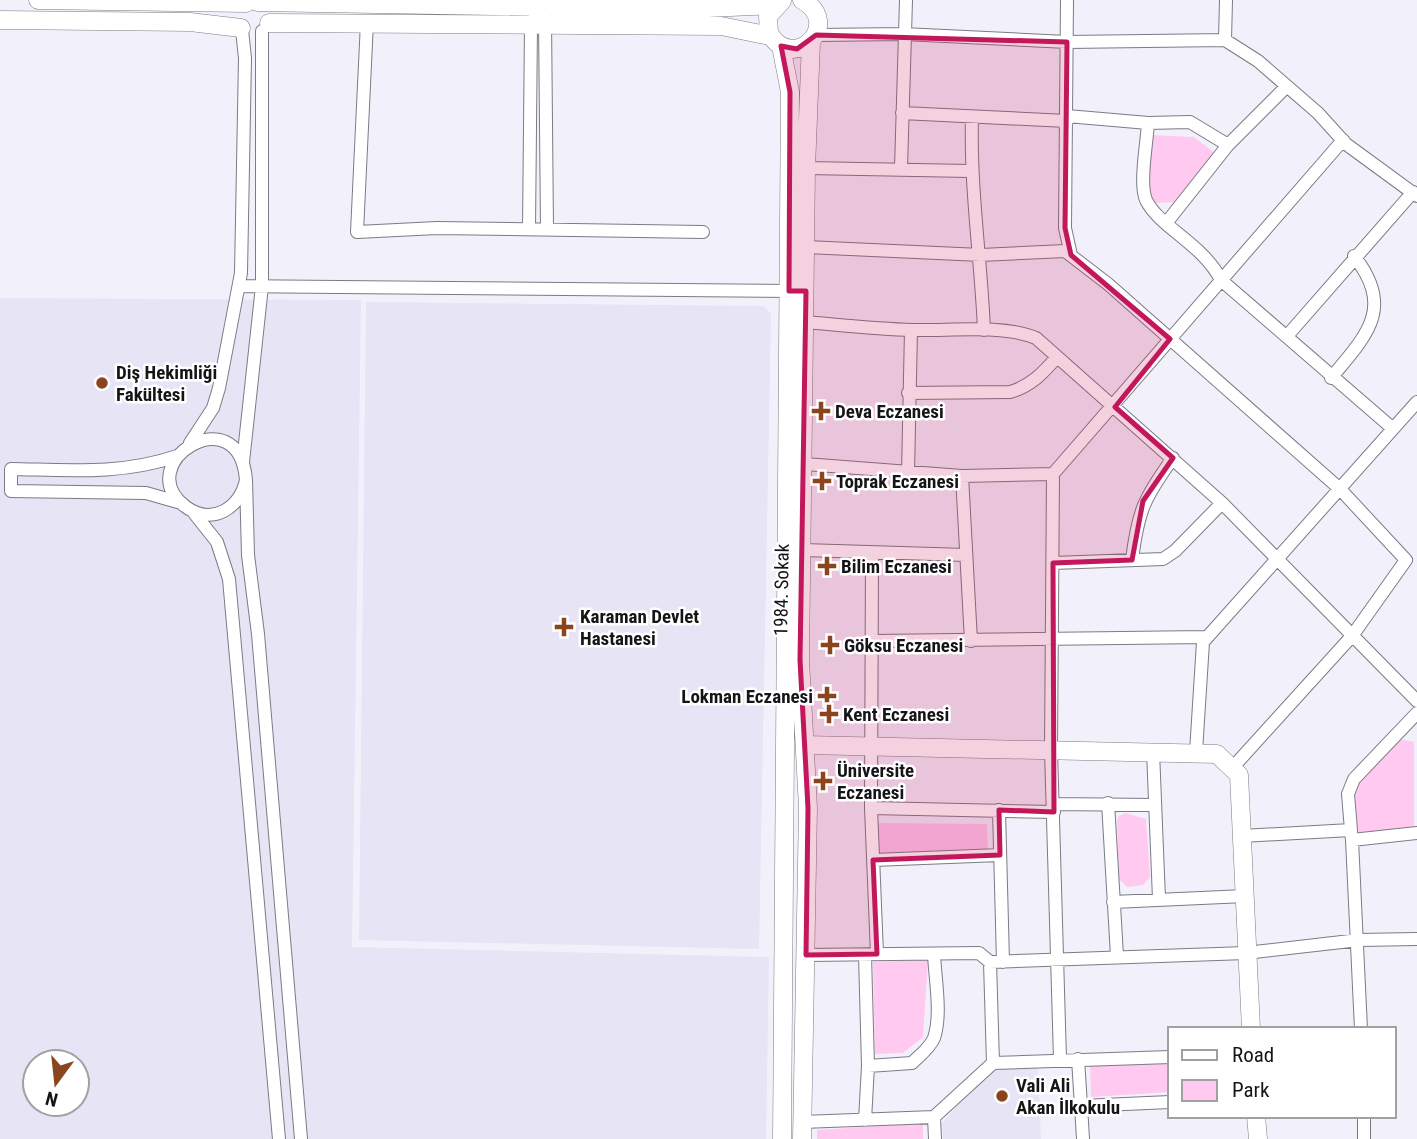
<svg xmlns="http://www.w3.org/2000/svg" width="1417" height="1139" font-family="'Roboto Condensed',sans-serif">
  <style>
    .built { fill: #e6e4f5; fill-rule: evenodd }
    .green { fill: #ffc9f0 }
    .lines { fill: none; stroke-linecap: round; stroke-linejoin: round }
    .street-casing { stroke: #7b7b83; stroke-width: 14 }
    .secondary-casing { stroke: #7b7b83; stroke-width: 19 }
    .street { stroke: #fff; stroke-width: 12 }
    .secondary { stroke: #fff; stroke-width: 18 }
    .marked { fill: #c2185b; fill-opacity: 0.2; stroke: #c2185b; stroke-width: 5; stroke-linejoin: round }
    .poi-dot { fill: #8a441e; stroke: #fff; stroke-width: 2.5 }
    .labels { text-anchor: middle; stroke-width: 5; stroke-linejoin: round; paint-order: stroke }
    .poi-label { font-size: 19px; font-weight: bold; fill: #151518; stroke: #fff; text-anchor: start }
    .street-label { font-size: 19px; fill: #151518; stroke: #fff }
  </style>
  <rect width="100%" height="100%" fill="#f2f1fb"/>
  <path class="built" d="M0,298l361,2 -9,647 417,10 -3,182h-766zM35,1062h42v42h-42z
    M366,302l397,4 8,8 -12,635 -400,-9z
    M1038,1067l3,72h-98l-1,-16 47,-53z"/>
  <path class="green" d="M1150,135l44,2 22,17 -41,48 -23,1 -4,-5z
    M1398,739l16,3v86l-56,5 -5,-7v-37z
    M1125,813l21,6 4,58 -7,8 -16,2 -8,-8 -2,-58 1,-4z
    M877,823l110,1 1,29 -108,5z
    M928,960l-5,77 -20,16 -28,1 -2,-92z
    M1170,1062v30l-79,5 -1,-32z
    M923,1123v16h-106v-9z"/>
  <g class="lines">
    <defs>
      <path id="street" d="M1067,0l-2,228 6,27
        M545,19l2,210
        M367,22l-10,210 80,-4 266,4
        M816,35l87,-1 164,8 158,-2 33,21 60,52 28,31 71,52
        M1225,40l1,-40
        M902,113l165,8
        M1067,116l81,7 42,-1 38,23
        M972,118c-2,71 9,141 12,212
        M1148,123c-1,19 -9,61 -2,77 13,27 57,44 75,80l170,147
        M806,168l164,3
        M901,168l5,-168
        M1167,222l61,-77 58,-58
        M529,229l2,-204 9,-19
        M806,247l175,8 84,-4 43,33 232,205 66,71 -54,76 -118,130
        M239,286l556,5
        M806,322c35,3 71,7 107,8 37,1 89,-6 123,8l186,165 195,198
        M1287,336l126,-144
        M1331,378c36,-43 64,-70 23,-122
        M908,393l102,-1c21,-6 33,-19 47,-35
        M190,443l23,-35 6,-20 22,-115 4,-215 -3,-28
        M177,456c-55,19 -109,14 -166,13v22l135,2 35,10
        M243,462l19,-176v-255
        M805,464l157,12 91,-2
        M908,473l3,-143
        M962,476l9,165
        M246,480c-6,28 -34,46 -60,27 -58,-43 53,-113 60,-27l2,75 10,79 43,505
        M194,513l23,29 12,37 50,560
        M803,550l163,5
        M872,554l-1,254 6,146
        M1132,560c6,-49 12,-62 41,-102
        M1053,563l110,-4 12,-8 47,-48
        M873,641l333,-4
        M1153,751l6,148
        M1196,752l7,-110 214,-240
        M1108,803l9,153
        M1053,804l101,1
        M871,808l183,4
        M999,810l4,152
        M1351,832l1,8 65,-7
        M1242,836l109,-6 -3,-36 6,-15 63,-66
        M1352,840l9,189
        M873,860l127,-5
        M1113,902l132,-6
        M806,955l173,-2 11,9 256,-9 113,-13 58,-1
        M990,962l3,101
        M1060,1059l-9,-309 2,-276 290,-334
        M1078,1059l3,47
        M868,1066l44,-3c7,-7 18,-15 22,-25 8,-24 1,-59 0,-84
        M1364,1116v23
        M934,1117l1,22
        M865,1120l3,-54 -3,-111
        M802,1122l132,-5 59,-54 177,-6
        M1083,1139l-2,-33 89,-4"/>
      <path id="secondary" d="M38,0l208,3
        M782,1l-14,15 1,17c25,42 75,-10 33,-33
        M257,2l428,7 91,-4
        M0,20l190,2 51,6
        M269,23l452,3 49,10
        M781,46l9,46 -8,1047
        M805,745l412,9 22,21 12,254
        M1256,1116l2,23
        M802,1139l6,-331 -8,-148 6,-492 5,-126"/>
    </defs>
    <use href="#street" class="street-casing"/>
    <use href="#secondary" class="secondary-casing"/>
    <use href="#street" class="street"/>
    <use href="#secondary" class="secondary"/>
  </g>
  <path class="marked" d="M816,35l251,7 -2,186 6,27 99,84 -55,68 58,51 -30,43 -11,59 -79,3 1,249 -55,-2 1,45 -127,5 4,94 -71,1 2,-147 -8,-148 6,-369h-17l1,-199 -9,-46 16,3z"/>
  <g class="poi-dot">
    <circle cx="102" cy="383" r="7"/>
    <path d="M817.5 400.5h7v7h7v7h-7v7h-7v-7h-7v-7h7z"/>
    <path d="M818.5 470.5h7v7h7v7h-7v7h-7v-7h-7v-7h7z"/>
    <path d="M823.5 555.5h7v7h7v7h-7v7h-7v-7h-7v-7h7z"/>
    <path d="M560.5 616.5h7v7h7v7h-7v7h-7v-7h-7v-7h7z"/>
    <path d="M826.5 634.5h7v7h7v7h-7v7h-7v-7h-7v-7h7z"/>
    <path d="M823.5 685.5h7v7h7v7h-7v7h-7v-7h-7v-7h7z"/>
    <path d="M825.5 703.5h7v7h7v7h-7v7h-7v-7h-7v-7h7z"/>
    <path d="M819.5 770.5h7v7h7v7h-7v7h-7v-7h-7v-7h7z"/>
    <circle cx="1002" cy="1096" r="7"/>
  </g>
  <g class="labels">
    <g class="poi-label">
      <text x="116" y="379">Diş Hekimliği<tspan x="116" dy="22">Fakültesi</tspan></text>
      <text x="835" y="418">Deva Eczanesi</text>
      <text x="836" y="488">Toprak Eczanesi</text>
      <text x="841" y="573">Bilim Eczanesi</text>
      <text x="580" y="623">Karaman Devlet<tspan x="580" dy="22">Hastanesi</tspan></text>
      <text x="844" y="652">Göksu Eczanesi</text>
      <text x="813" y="703" text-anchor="end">Lokman Eczanesi</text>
      <text x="843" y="721">Kent Eczanesi</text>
      <text x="837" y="777">Üniversite<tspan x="837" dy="22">Eczanesi</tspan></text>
      <text x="1016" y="1092">Vali Ali<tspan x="1016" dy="22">Akan İlkokulu</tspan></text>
    </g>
    <g class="street-label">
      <text transform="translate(781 590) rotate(-89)" y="7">1984. Sokak</text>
    </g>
  </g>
  <rect x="1168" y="1027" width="228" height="91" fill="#ffffff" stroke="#a1a1a3" stroke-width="2"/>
  <rect x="1182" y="1050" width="35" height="10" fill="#ffffff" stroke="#a1a1a3" stroke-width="2"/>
  <text x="1232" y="1062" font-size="21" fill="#151518">Road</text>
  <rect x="1182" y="1080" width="35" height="21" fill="#ffc9f0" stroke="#a1a1a3" stroke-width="2"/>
  <text x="1232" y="1097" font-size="21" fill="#151518">Park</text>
  <g transform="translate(56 1083) rotate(195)"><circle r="33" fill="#ffffff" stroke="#a1a1a3" stroke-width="2"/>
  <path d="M0-5L12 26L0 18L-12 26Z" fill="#8a441e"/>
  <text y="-10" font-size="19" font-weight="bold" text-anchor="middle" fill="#151518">N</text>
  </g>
</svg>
